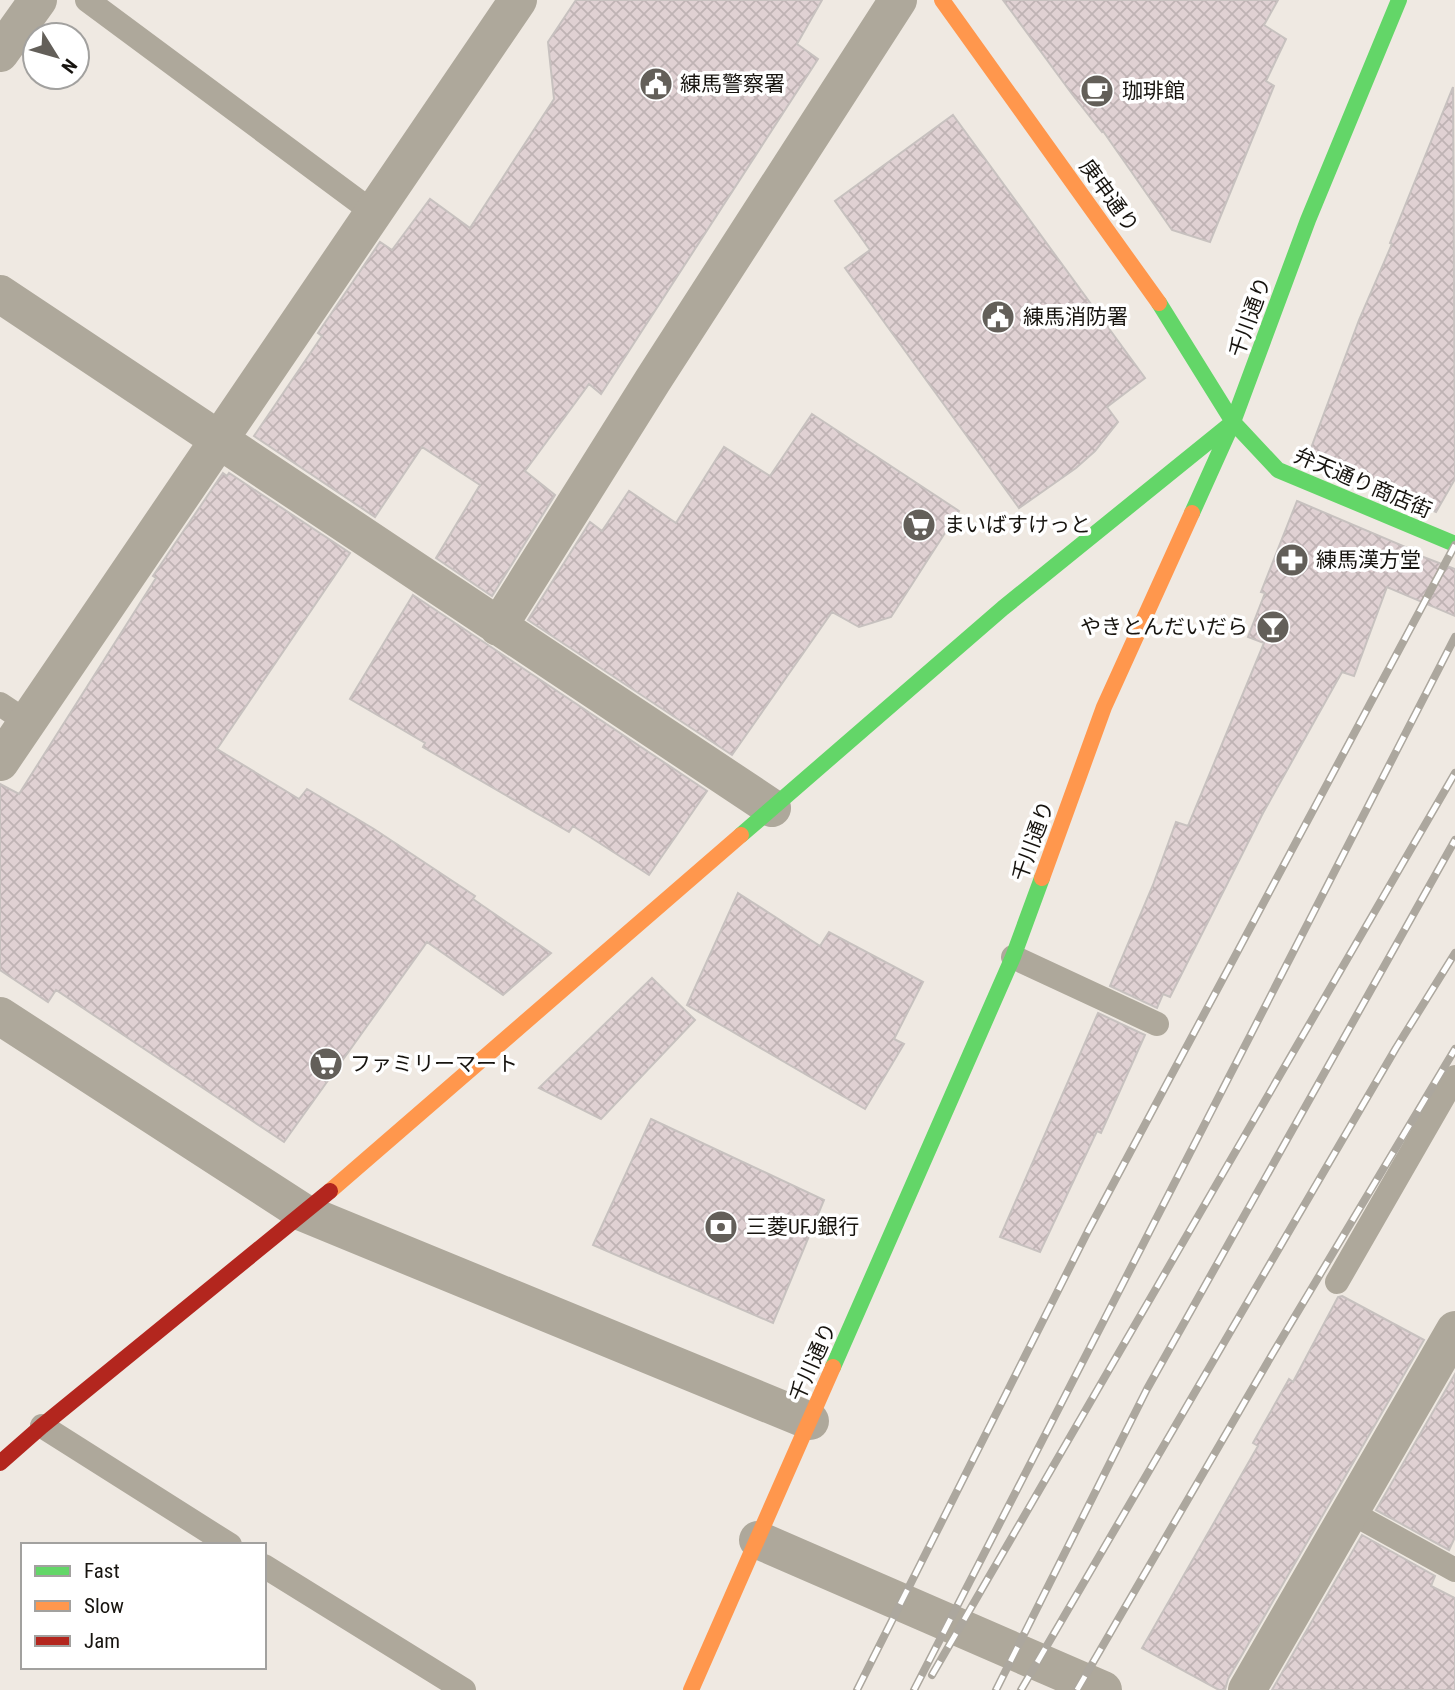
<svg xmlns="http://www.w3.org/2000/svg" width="1455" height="1690" font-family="'Roboto Condensed','Noto Sans JP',sans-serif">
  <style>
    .building { fill: url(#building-cross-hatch); stroke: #c7c1bf; stroke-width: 2 }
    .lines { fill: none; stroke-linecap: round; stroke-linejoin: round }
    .lane { stroke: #aea89b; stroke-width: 24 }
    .street { stroke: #aea89b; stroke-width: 38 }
    .fast { stroke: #63d668; stroke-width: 16 }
    .slow { stroke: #ff974d; stroke-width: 16 }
    .jam { stroke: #b3261e; stroke-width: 16 }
    .rail-casing { stroke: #aca79e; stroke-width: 8 }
    .rail { stroke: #fff; stroke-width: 5; stroke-dasharray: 16; stroke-linecap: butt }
    .labels { text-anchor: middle; stroke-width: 7; stroke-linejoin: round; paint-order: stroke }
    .poi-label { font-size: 21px; fill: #17140f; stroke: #fff; text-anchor: start }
    .street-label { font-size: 21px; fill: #17140f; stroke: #fff }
  </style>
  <defs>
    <pattern id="building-cross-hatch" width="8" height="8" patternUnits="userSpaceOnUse" patternTransform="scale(1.75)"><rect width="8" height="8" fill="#e0d1d3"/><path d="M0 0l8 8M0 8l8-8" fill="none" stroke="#bfb3b4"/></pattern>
  </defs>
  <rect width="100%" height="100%" fill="#efe9e2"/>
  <path class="building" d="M576,0h246l-25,44 21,15 -217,335 -12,-10 -64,87 30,24 -63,101 -56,-38 44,-73 -58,-38 -47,70 -121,-81 68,-100 -4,-3 62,-91 12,8 38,-51 40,29 84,-129 -6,-57z
    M1003,0h275l-14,25 22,14 -20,42 8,5 -64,156 -38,-12 -69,-99 -1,1 -30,-38z
    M1453,87l2,392 -19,33 -123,-51 3,-8 -6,-2 49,-131 33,-76 -2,-1z
    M953,115l192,263 -38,29 11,15 -23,29 -19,17 -57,40 -174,-240 25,-18 -35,-49z
    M812,414l147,97 -68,106 -32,10 -27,-15 -100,143 -204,-135 62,-98 12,9 27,-40 47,32 48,-76 46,29z
    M223,473l4,3 2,-3 121,80 -133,196 82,50 8,-10 67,40 101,67 -2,3 78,54 -48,42 -76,-53 -143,200 -228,-152 -8,12 -48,-32v-186l19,10 137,-216 -3,-2z
    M1297,501l118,50 -2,2 42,16v47l-68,-29 -33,89 -12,-4 -79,141 -93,184 -7,-3 -6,14 -47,-22 43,-101 23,-63 12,4 76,-183 -16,-6 17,-44 -4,-1z
    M413,595l294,196 -58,84 -76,-49 -4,6 -146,-85 2,-4 -75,-44z
    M738,893l82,53 9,-14 94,50 -29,57 10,5 -39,65 -178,-104z
    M652,978l43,42 -94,99 -62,-31z
    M1098,1013l47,22 -44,98 -4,-2 -57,121 -40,-15z
    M651,1119l173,81 -51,123 -180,-78z
    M1342,1296l82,44 -196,339 -3,11h-6l-77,-42 116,-202 -5,-3 36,-64 4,3 45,-85z
    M1455,1374v163l-6,13 -73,-40z
    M1362,1535l73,41 -4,10 24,12v92h-183z"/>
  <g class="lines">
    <path class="lane" d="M87,0l287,213
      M0,704l27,18
      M1013,957l144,67
      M1337,1282l118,-205
      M42,1426l188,119
      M1350,1512l105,58
      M264,1566l200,124"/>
    <path class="street" d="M0,53l38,-53
      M0,294c258,170 514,344 772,514
      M498,627l155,-247 245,-380
      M0,762l518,-762
      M0,1016l304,197 506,208
      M758,1540l345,150
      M1247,1690l208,-360"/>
    <path class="fast" d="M1159,303l74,119 45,48 177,74
      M1192,513l41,-91 75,-202 91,-220
      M741,835l262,-227 225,-182
      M833,1367l180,-410 29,-79"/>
    <path class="slow" d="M942,0l217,303
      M1042,878l62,-171 88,-194
      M330,1191l411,-356
      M691,1690l142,-323"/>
    <path class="jam" d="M0,1463l42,-37 288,-235"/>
    <defs>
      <path id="rail" d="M932,1675l523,-902
        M857,1690l231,-459 367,-686
        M914,1690l541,-1053
        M996,1690l151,-301 308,-549
        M1021,1690l375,-642 59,-95
        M1077,1690l196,-337 182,-304"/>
    </defs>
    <use href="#rail" class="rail-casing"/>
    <use href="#rail" class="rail"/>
  </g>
  <defs>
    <symbol id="civic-disc" viewBox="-11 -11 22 22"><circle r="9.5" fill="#635f59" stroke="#fff"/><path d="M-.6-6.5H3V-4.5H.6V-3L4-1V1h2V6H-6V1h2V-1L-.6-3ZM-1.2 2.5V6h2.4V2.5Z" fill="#fff"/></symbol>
    <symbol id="cafe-disc" viewBox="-11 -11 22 22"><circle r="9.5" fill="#635f59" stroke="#fff"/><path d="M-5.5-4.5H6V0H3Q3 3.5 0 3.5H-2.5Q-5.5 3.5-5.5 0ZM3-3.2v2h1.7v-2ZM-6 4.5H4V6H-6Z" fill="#fff"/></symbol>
    <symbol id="supermarket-disc" viewBox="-11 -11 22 22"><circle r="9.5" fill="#635f59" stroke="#fff"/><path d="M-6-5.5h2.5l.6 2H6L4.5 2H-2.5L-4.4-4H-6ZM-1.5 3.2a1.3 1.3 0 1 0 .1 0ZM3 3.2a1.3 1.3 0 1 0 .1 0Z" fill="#fff"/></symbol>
    <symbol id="pharmacy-disc" viewBox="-11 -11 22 22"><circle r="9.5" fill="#635f59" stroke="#fff"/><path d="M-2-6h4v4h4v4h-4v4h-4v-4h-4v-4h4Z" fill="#fff"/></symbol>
    <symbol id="bar-disc" viewBox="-11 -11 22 22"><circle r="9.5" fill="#635f59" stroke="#fff"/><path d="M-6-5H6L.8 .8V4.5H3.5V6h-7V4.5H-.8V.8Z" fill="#fff"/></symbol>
    <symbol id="bank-disc" viewBox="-11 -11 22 22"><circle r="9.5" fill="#635f59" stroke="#fff"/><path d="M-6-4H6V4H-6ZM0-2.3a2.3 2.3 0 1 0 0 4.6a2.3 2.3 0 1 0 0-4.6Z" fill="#fff"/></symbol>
  </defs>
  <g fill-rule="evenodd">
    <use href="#civic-disc" x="637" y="65" width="38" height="38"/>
    <use href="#cafe-disc" x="1078" y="72" width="38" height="38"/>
    <use href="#civic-disc" x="979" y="298" width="38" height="38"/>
    <use href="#supermarket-disc" x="900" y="506" width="38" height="38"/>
    <use href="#pharmacy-disc" x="1273" y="541" width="38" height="38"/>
    <use href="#bar-disc" x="1254" y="608" width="38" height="38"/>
    <use href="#supermarket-disc" x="307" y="1045" width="38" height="38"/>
    <use href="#bank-disc" x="702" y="1208" width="38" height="38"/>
  </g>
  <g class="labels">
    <g class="poi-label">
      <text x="680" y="91">練馬警察署</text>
      <text x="1122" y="98">珈琲館</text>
      <text x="1023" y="324">練馬消防署</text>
      <text x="944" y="532">まいばすけっと</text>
      <text x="1316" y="567">練馬漢方堂</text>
      <text x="1248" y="634" text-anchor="end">やきとんだいだら</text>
      <text x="350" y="1071">ファミリーマート</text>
      <text x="746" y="1234">三菱UFJ銀行</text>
    </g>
    <g class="street-label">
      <text transform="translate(1109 196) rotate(54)" y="7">庚申通り</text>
      <text transform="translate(1250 317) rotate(-70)" y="7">千川通り</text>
      <text transform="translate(1363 483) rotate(23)" y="7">弁天通り商店街</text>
      <text transform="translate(1033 841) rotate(-70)" y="7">千川通り</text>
      <text transform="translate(813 1362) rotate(-66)" y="7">千川通り</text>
    </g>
  </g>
  <rect x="21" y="1543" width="245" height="126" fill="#ffffff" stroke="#a2a19f" stroke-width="2"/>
  <rect x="35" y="1566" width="35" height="10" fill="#63d668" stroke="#a2a19f" stroke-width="2"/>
  <text x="84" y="1578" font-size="21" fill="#17140f">Fast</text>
  <rect x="35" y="1601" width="35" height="10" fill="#ff974d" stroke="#a2a19f" stroke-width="2"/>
  <text x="84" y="1613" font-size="21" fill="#17140f">Slow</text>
  <rect x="35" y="1636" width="35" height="10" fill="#b3261e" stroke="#a2a19f" stroke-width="2"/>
  <text x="84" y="1648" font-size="21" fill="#17140f">Jam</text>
  <g transform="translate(56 56) rotate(127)"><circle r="33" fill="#ffffff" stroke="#a2a19f" stroke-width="2"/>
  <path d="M0-5L12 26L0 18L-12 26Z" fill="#635f59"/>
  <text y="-10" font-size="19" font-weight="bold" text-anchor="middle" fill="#17140f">N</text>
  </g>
</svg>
